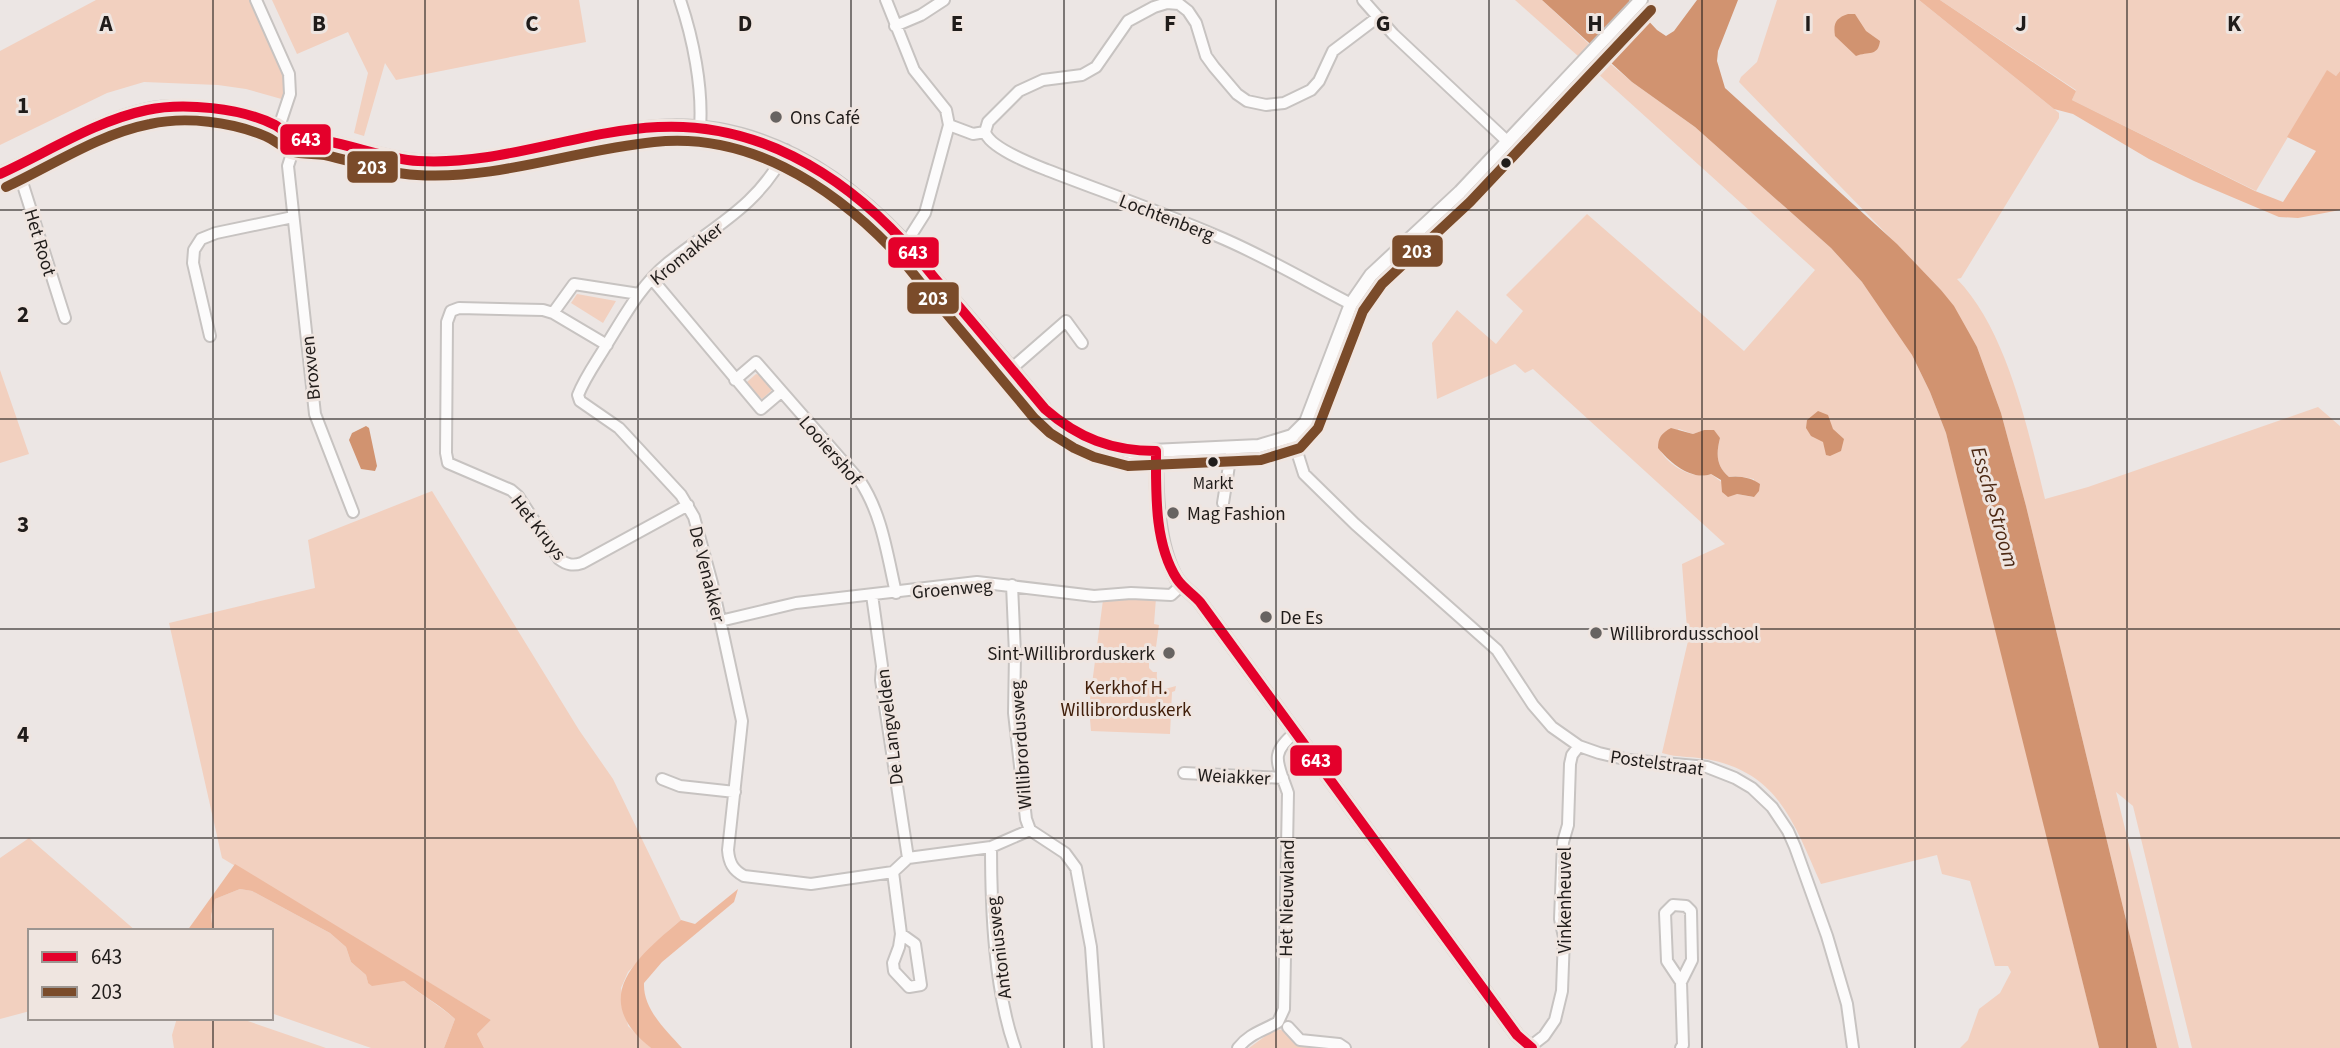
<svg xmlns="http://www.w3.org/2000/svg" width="2340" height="1048" font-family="'Source Sans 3',sans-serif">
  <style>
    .green { fill: #f2d0bf; fill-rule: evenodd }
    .forest { fill: #eeb99e }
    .water { fill: #d19370 }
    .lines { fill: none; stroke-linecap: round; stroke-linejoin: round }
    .minor-casing { stroke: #c7c3c1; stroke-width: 14 }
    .tertiary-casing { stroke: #c7c3c1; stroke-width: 16 }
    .minor { stroke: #fcfbfb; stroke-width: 10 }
    .tertiary { stroke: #fcfbfb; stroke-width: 12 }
    .bus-1-casing { stroke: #efe5e0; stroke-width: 16 }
    .bus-2-casing { stroke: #efe5e0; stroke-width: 16 }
    .bus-1 { stroke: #e4002b; stroke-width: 10 }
    .bus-2 { stroke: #7a4b2a; stroke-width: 10 }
    .grid { fill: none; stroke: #201c1a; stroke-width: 2; stroke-opacity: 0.55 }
    .poi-dot { fill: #676361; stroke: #efe5e0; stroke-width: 2.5 }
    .bus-dot { fill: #201c1a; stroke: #efe5e0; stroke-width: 2.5 }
    .labels { text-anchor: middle; stroke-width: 6; stroke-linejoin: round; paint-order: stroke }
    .bus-label { font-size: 17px; fill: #201c1a; stroke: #efe5e0 }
    .poi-label { font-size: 19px; fill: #201c1a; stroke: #efe5e0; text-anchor: start }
    .street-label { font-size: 19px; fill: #201c1a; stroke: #efe5e0 }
    .park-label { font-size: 19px; fill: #411e09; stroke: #efe5e0 }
    .water-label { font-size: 21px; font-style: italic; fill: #4c2813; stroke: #efe5e0 }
    .grid-label { font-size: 23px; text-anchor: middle; font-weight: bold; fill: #201c1a; stroke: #efe5e0; stroke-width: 6; stroke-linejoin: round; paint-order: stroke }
    .line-badge { stroke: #efe5e0; stroke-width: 2.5 }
    .badge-label { font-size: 19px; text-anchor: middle; font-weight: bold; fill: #fff }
  </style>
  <rect width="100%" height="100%" fill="#ece6e4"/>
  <path class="green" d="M96,0h154l35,77v23l-39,-11 -28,-4 -74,-3 -37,11 -107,52v-94z
    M272,0h307l7,42 -190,38 -11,-17 -21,73 -10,-3 14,-60 -20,-41 -51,22z
    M1515,0h27l47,44 -11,12z
    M1777,0h142l140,113v5l-98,160 -4,1c50,51 71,151 88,220l43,-12 230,-80 22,19v622h-148l-59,-242 -17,-14 63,256h-22l-131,-542 -25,-93 -24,-66 -36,-57 -202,-208 2,-5 16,-15z
    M1940,0h400v71l-4,5 -9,-5 -71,120 -184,-91 4,-10z
    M1607,61l25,21 63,45 136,121 31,34 31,42 19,31 18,37 16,41 31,120 122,495h-139l8,-8 11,-31 21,-16 11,-21 -3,-6h-13l-25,-85 -28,-7 -5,-19 -116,29c-26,-57 -40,-109 -110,-124 -16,-4 -34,-2 -49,-7l26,-112 -6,-77 43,-20 -192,-175 -8,4 -10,-9 -78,35 -5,-56 25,-33 39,34 27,-33 -17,-16 81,-81 157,137 71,-81 -219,-198zM1679,429l14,5 11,-4 16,8c-4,16 -4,28 9,39l6,-1 19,3 -1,18 -16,-3 -26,-20c-18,7 -49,-11 -53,-30z
    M577,294l39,7 -13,22 -32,-20z
    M0,370l29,84 -29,9z
    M756,374l4,1 11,14v2l-9,8 -15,-14v-3z
    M432,491l147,239 34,49 68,141 -22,19 -31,33 -7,16 7,38 23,22h-167l-7,-14 14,-14 -269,-162 -53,-235 146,-35 -7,-48z
    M1129,598h27l-2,26 5,1 -3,22 -4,-1 -1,6h-2v16l4,4h4c-1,7 1,13 8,17l11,-3 -1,5 -3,1 -2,42 -79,-3 -2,-24 14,-107z
    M29,838l107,93h-106v80l-30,8v-161z
    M240,889l12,2 78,42 16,14 5,15 15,13 2,8 36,-2c17,14 35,24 51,38l-11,29h-73l-100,-35v-82h-58l-2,-15 4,-17z
    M177,1018h62l87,30h-152l-2,-13z
    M1278,1029l6,2 15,15 32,2h-82l15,-11v-4z"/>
  <path class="forest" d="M1919,0h21l136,91 -4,9 183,91 28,11 33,-51 -29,-14 40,-67 9,6 4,-5v139l-42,8 -19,-1 -85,-36 -45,-22 -76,-45 -19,-5z
    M235,864l256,156 -14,14 7,14h-40l11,-29c-16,-15 -34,-24 -51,-38l-32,5 -4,-3 -2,-8 -15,-13 -5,-15 -16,-14 -78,-42 -12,-2 -25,10 -4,17 2,15h-26z
    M738,889l-4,13 -72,60 -18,21c-1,26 21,46 38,65h-31c-63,-50 -15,-90 30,-128l14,4z"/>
  <path class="water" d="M1542,0h87l28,30 9,6 8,-5 23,-31h41l-20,51 -1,10 8,27 172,156 44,46 13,16 23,41 24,66 25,93 131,542h-58l-153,-615 -16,-41 -18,-37 -50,-73 -31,-34 -136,-121 -63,-45z
    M1848,14h7l11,17 14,10c-2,16 -12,10 -24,15l-21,-20c-2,-13 1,-18 13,-22z
    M1818,411l10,4 5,14 11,10 -3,12 -11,5 -4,-1 -3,-13 -12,-6 -5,-8 1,-8z
    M366,426l3,2 8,38 -2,5 -14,-2 -12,-29 3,-7z
    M1671,428l22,6 11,-4h10l6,8c-4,16 -4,28 9,39 9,-2 24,1 31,7l-1,7 -5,6 -17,-3 -9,3 -6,-5 -1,-12 -10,-6c-19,7 -41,-11 -53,-26 0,-11 4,-15 13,-20z"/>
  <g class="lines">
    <defs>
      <path id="minor" d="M256,0l33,74 1,20 -11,33
        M680,0c13,38 23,88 20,128
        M886,0l28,70 32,40 3,15 -24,88 -19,30
        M1363,0l30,34 115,108
        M895,26l26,-11 23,-15
        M949,125l24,9 12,-2
        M985,132l3,-10 31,-31 24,-11 39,-5 14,-8 32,-46 26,-14 13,-4 12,1 9,7 8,12 10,33 8,11 23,27 10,7 19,4 18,-2 27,-13 8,-9 14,-30 45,-34
        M985,132c5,16 47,32 62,38 57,22 114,42 170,66 46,19 89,45 134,68
        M297,138l-9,28 27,248 38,98
        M786,150c-26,55 -73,77 -118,113 -27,22 -43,52 -61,81 -10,17 -22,33 -29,51l2,6 39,27 62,67 13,22 18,66 30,138 -14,129c1,13 5,20 16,26l67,8 82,-12 15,-14 83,-11 39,-17
        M17,166l48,152
        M652,279l109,130 20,-17
        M553,313l21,-29 65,10
        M210,336l-17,-73 1,-13 7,-11 15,-6 77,-16
        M607,345l-54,-32 -10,-3 -84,-2 -8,3 -4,11 -1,131 2,10 63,27 7,6 41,63c8,6 14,7 23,4l106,-58
        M1011,369l55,-48 16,22
        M735,380l21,-18 104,119c22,33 27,73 36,112
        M1292,436l12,38 51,50 142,126 36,55 19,22 27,19 20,7 30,7 78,7 28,11 17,10 20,19 16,24 7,16 32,89 20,68 6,44
        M1223,503l9,-56
        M1012,585l3,69 -1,59 12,106 4,11 35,23 11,15 15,79 7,101
        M872,595l10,71 -1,14 27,178
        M720,621l76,-18 181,-21 117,14 37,-3 40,2 11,-10
        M1184,773l99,5
        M662,779l18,7 55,6
        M991,847c0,62 3,142 24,201
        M893,872l8,62 -2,13 -6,16 1,8 15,16 12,-2 -6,-41 -14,-10
        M1288,1027l12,13 39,4 6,4
        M1531,1046l13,-10 11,-16 7,-29 2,-54 -4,-18 3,-77 5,-17 2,-61 2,-9 7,-9
        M1238,1048c12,-15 25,-17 40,-26l6,-13 4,-216c-10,-30 -20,-39 8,-61
        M1681,1048l2,-3 -2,-63 11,-22 -1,-49 -5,-5 -13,-1 -8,8 2,48 14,21"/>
      <path id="tertiary" d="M0,174c49,-21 94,-52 147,-64 35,-8 95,1 128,15 7,4 13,10 21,13 8,3 20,1 29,3 31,6 61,18 93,20 81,6 159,-28 240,-34 99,-7 180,44 245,113 12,13 23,28 34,41 37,42 72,85 108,128l14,13 22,14 18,8 31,8 129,-6 33,-10 14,-14 45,-118 20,-29 89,-83 181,-192
        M1156,451c0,38 1,95 21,128 6,9 16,15 23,23l317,433 15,13"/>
    </defs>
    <use href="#minor" class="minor-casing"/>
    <use href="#tertiary" class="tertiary-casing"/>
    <use href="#minor" class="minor"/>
    <use href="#tertiary" class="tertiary"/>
    <defs>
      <path id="bus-1" d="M0,174c48,-22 95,-53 147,-64 36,-8 95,-2 128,15 7,4 13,10 20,13 10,3 20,1 30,3 31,5 61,18 93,20 82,5 159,-30 240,-34 97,-5 181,45 245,114 13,13 23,27 35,41 36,42 71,84 107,127 33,29 67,42 111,42
        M1156,451c0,41 -2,92 21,128 6,9 16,15 23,23l317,433 15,13"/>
      <path id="bus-2" d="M6,187c47,-22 93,-53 144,-63 36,-8 82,-2 115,12 10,4 16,11 26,15 11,4 23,2 34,4 31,7 61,18 92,20 81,5 157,-25 237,-33 93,-10 175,42 237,106 14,14 25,30 38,45 35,41 70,83 105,125l16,15 24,15 20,9 34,9 133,-6 39,-12 18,-20 45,-117 19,-27 88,-82 181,-192"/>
    </defs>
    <use href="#bus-1" class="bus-1-casing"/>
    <use href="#bus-2" class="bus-2-casing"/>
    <use href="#bus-1" class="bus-1"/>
    <use href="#bus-2" class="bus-2"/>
  </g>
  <path class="grid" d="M213,0v931M425,0v1048M638,0v1048M851,0v1048M1064,0v1048M1276,0v1048M1489,0v1048M1702,0v1048M1915,0v1048M2127,0v1048M0,210h2340M0,419h2340M0,629h2340M0,838h2340M213,1018v30"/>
  <g class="poi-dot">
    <circle cx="776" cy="117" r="7"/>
    <circle cx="1173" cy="513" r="7"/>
    <circle cx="1266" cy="617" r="7"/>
    <circle cx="1596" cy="633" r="7"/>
    <circle cx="1169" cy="653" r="7"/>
  </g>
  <g class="bus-dot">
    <circle cx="1506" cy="163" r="6"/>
    <circle cx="1213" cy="462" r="6"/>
  </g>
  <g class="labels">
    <g class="bus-label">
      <text x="1213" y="489">Markt</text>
    </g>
    <g class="poi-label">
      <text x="790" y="124">Ons Café</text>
      <text x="1187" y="520">Mag Fashion</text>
      <text x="1280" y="624">De Es</text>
      <text x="1610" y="640">Willibrordusschool</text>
      <text x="1155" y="660" text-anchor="end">Sint-Willibrorduskerk</text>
    </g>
    <g class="street-label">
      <text transform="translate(1167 217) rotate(21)" y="7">Lochtenberg</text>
      <text transform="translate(41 242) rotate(73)" y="7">Het Root</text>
      <text transform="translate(686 253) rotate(-39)" y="7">Kromakker</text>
      <text transform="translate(310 368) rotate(-96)" y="7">Broxven</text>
      <text transform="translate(831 450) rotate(49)" y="7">Looiershof</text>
      <text transform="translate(539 527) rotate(52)" y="7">Het Kruys</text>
      <text transform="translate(708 574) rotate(76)" y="7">De Venakker</text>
      <text transform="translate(952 588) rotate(-5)" y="7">Groenweg</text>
      <text transform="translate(889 727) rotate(-97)" y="7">De Langvelden</text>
      <text transform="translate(1020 745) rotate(-94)" y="7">Willibrordusweg</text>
      <text transform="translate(1657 762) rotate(8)" y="7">Postelstraat</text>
      <text transform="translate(1234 776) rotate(3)" y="7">Weiakker</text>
      <text transform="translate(1286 898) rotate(-89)" y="7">Het Nieuwland</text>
      <text transform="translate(1564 900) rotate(-90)" y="7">Vinkenheuvel</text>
      <text transform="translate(998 948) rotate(-97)" y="7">Antoniusweg</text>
    </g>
    <g class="park-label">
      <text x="1126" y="694">Kerkhof H.<tspan x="1126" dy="22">Willibrorduskerk</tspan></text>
    </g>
    <g class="water-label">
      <text transform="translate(1995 507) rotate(74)" y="7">Essche Stroom</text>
    </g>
  </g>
  <g class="grid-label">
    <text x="106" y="31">A</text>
    <text x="319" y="31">B</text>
    <text x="532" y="31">C</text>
    <text x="745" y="31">D</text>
    <text x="957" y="31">E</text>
    <text x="1170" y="31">F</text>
    <text x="1383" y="31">G</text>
    <text x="1595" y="31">H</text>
    <text x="1808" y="31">I</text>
    <text x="2021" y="31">J</text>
    <text x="2234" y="31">K</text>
    <text x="23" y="113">1</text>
    <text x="23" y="322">2</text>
    <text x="23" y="532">3</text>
    <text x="23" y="742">4</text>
  </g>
  <g class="line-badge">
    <rect x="279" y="123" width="53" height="33" rx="7" fill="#e4002b"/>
    <rect x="346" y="150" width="53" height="34" rx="7" fill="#7a4b2a"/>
    <rect x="1391" y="234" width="53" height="34" rx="7" fill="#7a4b2a"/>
    <rect x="887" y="236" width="53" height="33" rx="7" fill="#e4002b"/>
    <rect x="906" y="281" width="54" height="34" rx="7" fill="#7a4b2a"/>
    <rect x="1289" y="744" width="54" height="33" rx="7" fill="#e4002b"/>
  </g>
  <g class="badge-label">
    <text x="306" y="146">643</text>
    <text x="372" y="174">203</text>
    <text x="1417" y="258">203</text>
    <text x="913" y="259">643</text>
    <text x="933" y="305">203</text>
    <text x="1316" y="767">643</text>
  </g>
  <rect x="28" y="929" width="245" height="91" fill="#efe5e0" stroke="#9c9591" stroke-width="2"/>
  <rect x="42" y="952" width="35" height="10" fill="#e4002b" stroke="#9c9591" stroke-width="2"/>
  <text x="91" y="964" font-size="21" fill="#201c1a">643</text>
  <rect x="42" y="987" width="35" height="10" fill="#7a4b2a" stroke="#9c9591" stroke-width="2"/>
  <text x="91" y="999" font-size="21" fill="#201c1a">203</text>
</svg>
